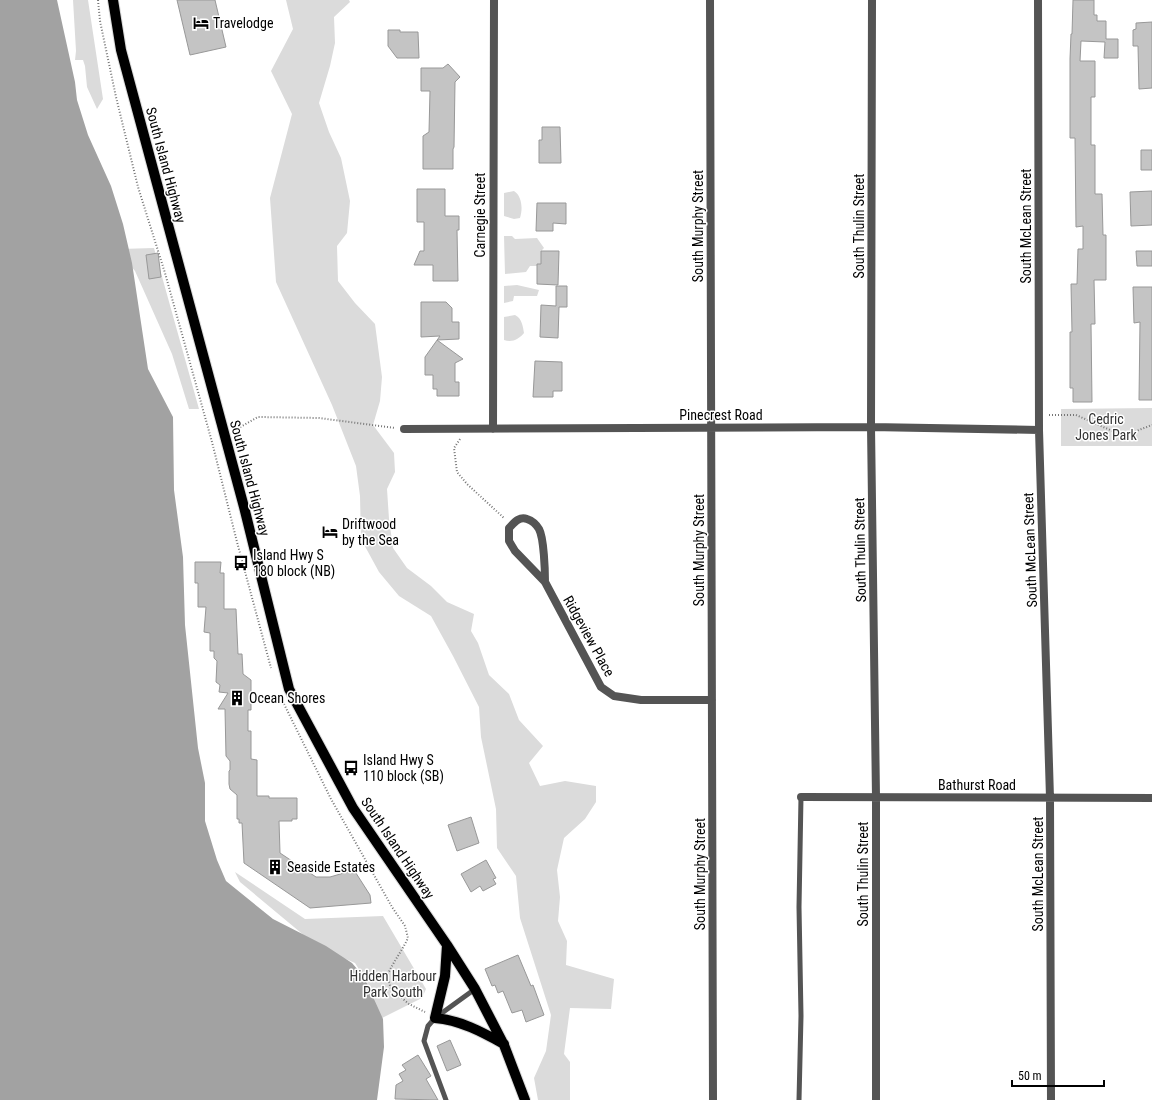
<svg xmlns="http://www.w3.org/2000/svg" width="1152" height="1100" font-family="'Roboto Condensed',sans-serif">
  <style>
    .green { fill: #dbdbdb }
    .water { fill: #a2a2a2 }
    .building { fill: #c4c4c4; stroke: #989898 }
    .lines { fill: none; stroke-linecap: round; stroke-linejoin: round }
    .primary-casing { stroke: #dbdbdb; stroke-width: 12 }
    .path { stroke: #767676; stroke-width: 2; stroke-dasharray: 1 2; stroke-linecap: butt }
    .lane { stroke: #545454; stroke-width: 5 }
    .street { stroke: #545454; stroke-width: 8 }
    .primary { stroke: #000; stroke-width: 10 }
    .labels { text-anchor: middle; stroke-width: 3; stroke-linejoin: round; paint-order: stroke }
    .poi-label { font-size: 14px; fill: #000; stroke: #fff; text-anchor: start }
    .street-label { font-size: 14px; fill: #000; stroke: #fff }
    .park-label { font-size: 14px; fill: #323232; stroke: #fff }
  </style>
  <rect width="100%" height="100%" fill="#fff"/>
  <path class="green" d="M73,0h15l15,99 -6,10 -10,-22 -2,-21 -2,-6h-8l1,-9z
    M286,0h63l1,2 -16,15 1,26 -5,23 -11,37 10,29 12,26 9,43 -3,32 -10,13 1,35 17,22 20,21 7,53 -2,24 -7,24 21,28 1,19 -8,17 2,30 4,29 14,20 24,18 16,16 27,12 -3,17 7,12 11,32 20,19 10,26 24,26 -14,17 11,23 25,-5 31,5v16l-11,17 -21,19 -7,32 3,27 -2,24 9,20 -1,24 48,14 -3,30 -41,-1 -6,46 6,8v38h-32l-4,-22 12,-27 5,-36 -31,-97 -4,-42 -19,-28 -1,-39 -15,-72 -2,-30 -26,-51 -22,-40 -32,-20 -20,-24 -18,-33 -1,-43 -4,-30 -24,-61 -56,-123 -6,-84 22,-84 -21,-43 22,-42z
    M514,191c8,5 9,18 6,27l-6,1 -10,-3v-23z
    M504,236h8l3,3 22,-1 7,10 -3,3v13h-4v2h-7l-4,6 -21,2z
    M154,248l45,161h-10l-17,-55 -37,-83 -7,-8 -8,-14z
    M517,285l22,5 -2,6h-23l-1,5 -9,2v-17z
    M515,315c7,3 8,12 9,18 -5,6 -12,10 -20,7v-23z
    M1152,408v38h-91v-37z
    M235,872l70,47 78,-3 43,73 -4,9 -42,21 -18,-45 -7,-11 -37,-16 -78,-65z"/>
  <path class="water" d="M0,0h57l18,82 2,18 11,35 23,51 12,38 9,39 16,106 25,48 1,73 9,67 2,68 13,123 7,35v38l12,39 9,21 47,38 53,27 26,17 12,14 19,42 1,28 -7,53h-377z"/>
  <path class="building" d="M177,0h38l11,47 -36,8z
    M1073,0h21v15h3v6h9v18h12v19h-14l1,-16 -24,-1 -1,20h15v36h-4v48h4v49h7l1,41h3v45h-12l1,44h-4l1,78h-19v-14h-3v-56h2l-1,-48h6l1,-35h5v-23l-7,1 -1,-89h-5v-79l1,-25h1z
    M1152,22v66l-13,1 -1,-43h-5v-16l3,-1v-6z
    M388,30h12v2h18l1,26h-22l-9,-12z
    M448,64l12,13 -5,5 -1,65 -1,2v20h-30v-33l6,-4 1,-41h-9v-23h22z
    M542,127h18l1,36h-22v-23h3z
    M1141,150h11v20h-11z
    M417,189h28v27h14v14h-2l1,51h-25v-16h-19l6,-14h4v-29h-7z
    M1152,191v34l-21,1 -1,-34z
    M537,203h29v21l-13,-1v8h-17z
    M541,251h18l-1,34 -21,-1v-20h4z
    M1136,251h16v15h-15z
    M158,253l3,24 -12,2 -3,-24z
    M556,286h11v21h-8l-1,31 -18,-1 1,-32 15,1z
    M1133,287h19v113h-13l1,-78 -6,1z
    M421,302h25l6,6v14h7v17l-22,1 26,19 -8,4v19h4v14h-22v-7h-4v-14h-8v-18l15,-21 -19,1z
    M535,361l27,1v29h-9v6h-20z
    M195,562h26l-1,11h4v36h12l2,45h4l1,20 8,6v30h-3v21h3v28l6,1v36h12v2h28v21h-5v2h-13l1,32 36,24h14l24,-7 16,25 1,8 -61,5 -66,-45 -2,-40h-3v-4h-2v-24l-7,-6 -1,-5v-13l1,-1v-9l-4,-5 -1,-47h-7l10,-16 -9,-1 1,-7 -4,-3 1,-21 -3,-3v-7h-4v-18l-6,-1 2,-25h-8v-24h-3z
    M471,817l8,26 -22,8 -9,-26z
    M486,860l10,18 -3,1 3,5 -13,7 -3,-5 -9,6 -10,-18z
    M518,955l13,31 2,-1 11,30 -18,7 -4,-12 -10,3 -9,-22 -5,2 -3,-8 -3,1 -7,-17z
    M450,1040l11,25 -14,6 -10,-25z
    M418,1055l13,21 -5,3 12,21 -43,-1 1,-14 7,-4 -4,-7 7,-4 -4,-5z"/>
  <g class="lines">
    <defs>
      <path id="primary" d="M113,0l8,50 123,457 45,182 64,119 94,137 28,44 29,56 21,55
        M447,945l-2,31 -10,42c25,2 47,14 69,26"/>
    </defs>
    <use href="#primary" class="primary-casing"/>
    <path class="path" d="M98,0l2,21 16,76 22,90 27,86 47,169 25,100 34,126
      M1049,415h27l41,18h14l21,-8
      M235,430l23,-13 61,1 76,10
      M460,439l-6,9 3,24 10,12 37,34
      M284,704l47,95 61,108 13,19 3,12c-6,13 -15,24 -21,38l4,13 18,15 16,8"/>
    <path class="lane" d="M446,1100l-22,-59 4,-15 7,-8 40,-29
      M799,1100l2,-84 -2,-109 2,-110"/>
    <path class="street" d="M710,0l3,1100
      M872,0l-1,427 5,370v303
      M1038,0l1,430 11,368 1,302
      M404,429l467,-2 168,3
      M493,429l1,-429
      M545,582c0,-11 -1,-44 -6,-53 -3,-5 -6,-8 -12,-10 -8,-3 -13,4 -18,9v13l6,10 30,31 56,105 13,9 27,4h71
      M801,797l351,1"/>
    <use href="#primary" class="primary"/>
  </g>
  <defs>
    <symbol id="hotel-bare" viewBox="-9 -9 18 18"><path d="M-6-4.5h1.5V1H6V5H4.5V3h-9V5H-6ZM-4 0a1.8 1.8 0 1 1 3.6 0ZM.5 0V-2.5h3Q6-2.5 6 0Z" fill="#000" stroke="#fff" stroke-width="2.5" paint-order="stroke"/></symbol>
    <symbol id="bus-bare" viewBox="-9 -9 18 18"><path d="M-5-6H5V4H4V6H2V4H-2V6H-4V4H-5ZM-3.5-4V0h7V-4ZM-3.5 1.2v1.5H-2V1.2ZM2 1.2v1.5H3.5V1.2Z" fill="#000" stroke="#fff" stroke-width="2.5" paint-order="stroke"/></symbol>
    <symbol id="building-bare" viewBox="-9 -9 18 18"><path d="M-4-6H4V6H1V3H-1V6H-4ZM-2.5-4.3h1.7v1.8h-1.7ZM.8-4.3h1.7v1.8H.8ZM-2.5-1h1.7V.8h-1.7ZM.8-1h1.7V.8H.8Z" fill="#000" stroke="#fff" stroke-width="2.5" paint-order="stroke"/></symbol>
  </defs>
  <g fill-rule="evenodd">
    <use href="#hotel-bare" x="190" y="12" width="22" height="22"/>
    <use href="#hotel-bare" x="319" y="521" width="22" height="22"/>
    <use href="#bus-bare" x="230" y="552" width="22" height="22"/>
    <use href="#building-bare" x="226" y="687" width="22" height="22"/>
    <use href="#bus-bare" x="340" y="757" width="22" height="22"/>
    <use href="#building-bare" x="264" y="856" width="22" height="22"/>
  </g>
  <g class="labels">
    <g class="poi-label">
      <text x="213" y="28">Travelodge</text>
      <text x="342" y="529">Driftwood<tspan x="342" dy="16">by the Sea</tspan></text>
      <text x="253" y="560">Island Hwy S<tspan x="253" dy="16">180 block (NB)</tspan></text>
      <text x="249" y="703">Ocean Shores</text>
      <text x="363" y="765">Island Hwy S<tspan x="363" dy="16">110 block (SB)</tspan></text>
      <text x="287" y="872">Seaside Estates</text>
    </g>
    <g class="street-label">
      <text transform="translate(166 165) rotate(75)" y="5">South Island Highway</text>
      <text transform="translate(480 215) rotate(-90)" y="5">Carnegie Street</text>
      <text transform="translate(698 226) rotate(-90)" y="5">South Murphy Street</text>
      <text transform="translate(859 226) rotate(-90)" y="5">South Thulin Street</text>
      <text transform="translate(1026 226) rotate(-90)" y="5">South McLean Street</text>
      <text x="721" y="420">Pinecrest Road</text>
      <text transform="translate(250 478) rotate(75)" y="5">South Island Highway</text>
      <text transform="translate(699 550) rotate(-90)" y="5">South Murphy Street</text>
      <text transform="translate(860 550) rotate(-91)" y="5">South Thulin Street</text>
      <text transform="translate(1030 550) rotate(-92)" y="5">South McLean Street</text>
      <text transform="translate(589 636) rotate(61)" y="5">Ridgeview Place</text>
      <text x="977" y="790">Bathurst Road</text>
      <text transform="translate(398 848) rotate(56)" y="5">South Island Highway</text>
      <text transform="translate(700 874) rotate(-90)" y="5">South Murphy Street</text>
      <text transform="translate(863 874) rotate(-90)" y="5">South Thulin Street</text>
      <text transform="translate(1038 874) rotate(-90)" y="5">South McLean Street</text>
    </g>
    <g class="park-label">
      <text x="1106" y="424">Cedric<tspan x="1106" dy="16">Jones Park</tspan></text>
      <text x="393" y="981">Hidden Harbour<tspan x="393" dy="16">Park South</tspan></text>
    </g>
  </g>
  <path d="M1012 1080v6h92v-6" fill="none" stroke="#000000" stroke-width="2"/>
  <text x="1018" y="1080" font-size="12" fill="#000000" stroke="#ffffff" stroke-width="3" paint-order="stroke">50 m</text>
</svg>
